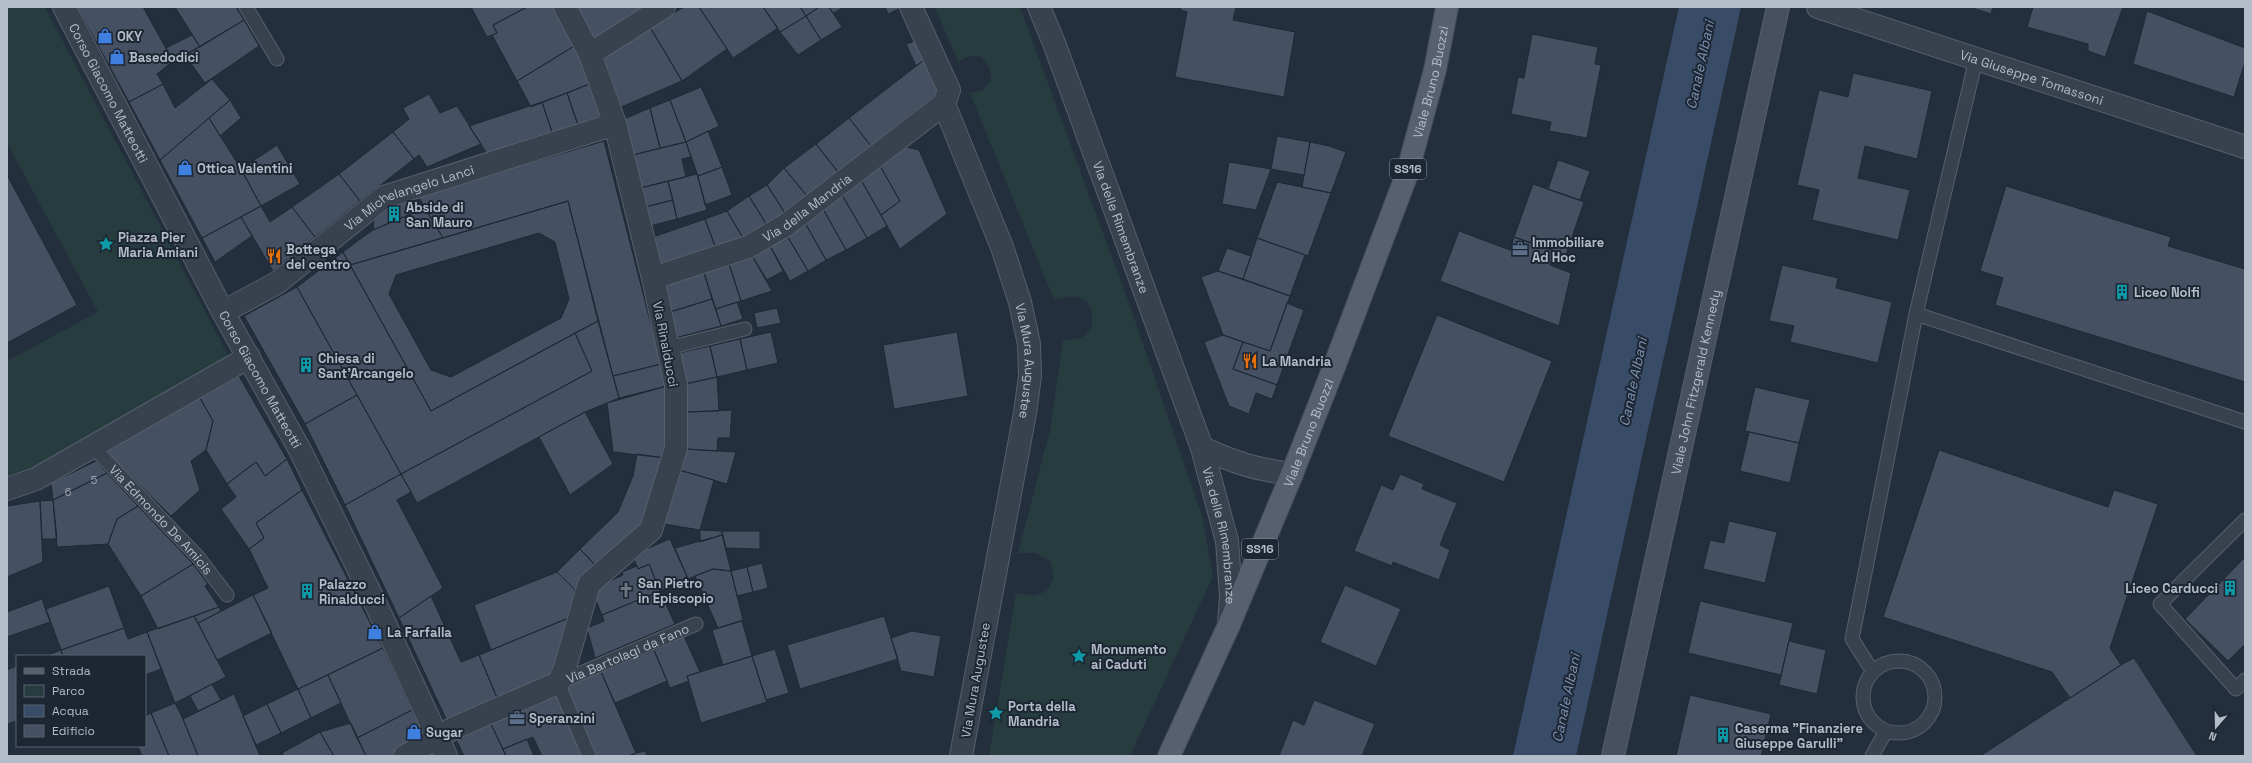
<svg xmlns="http://www.w3.org/2000/svg" width="2252" height="763" font-family="'Space Grotesk',sans-serif">
  <style>
    .green { fill: #263c3f }
    .water { fill: #394c67 }
    .building { fill: #455162; stroke: #1f2835; fill-rule: evenodd }
    .lines { fill: none; stroke-linecap: round; stroke-linejoin: round }
    .lane-casing { stroke: #565f6c; stroke-width: 15 }
    .street-casing { stroke: #565f6c; stroke-width: 24 }
    .secondary-casing { stroke: #565f6c; stroke-width: 24 }
    .primary-casing { stroke: #414a57; stroke-width: 24 }
    .lane { stroke: #38414e; stroke-width: 13 }
    .street { stroke: #38414e; stroke-width: 22 }
    .secondary { stroke: #465061; stroke-width: 22 }
    .primary { stroke: #56606e; stroke-width: 22 }
    .labels { text-anchor: middle; stroke-width: 4; stroke-linejoin: round; paint-order: stroke }
    .number-label { font-size: 11px; fill: #98a1af }
    .shield { fill: #1d2633; stroke: #878f9c; stroke-width: 1 }
    .shield-label { font-size: 12px; font-weight: bold; fill: #b4bcc9 }
    .poi-label { font-size: 13px; font-weight: bold; fill: #b4bcc9; stroke: #1d2633; text-anchor: start }
    .street-label { font-size: 13px; fill: #b4bcc9; stroke: #1d2633 }
    .water-label { font-size: 14px; font-style: italic; fill: #7c92b1; stroke: #1d2633 }
  </style>
  <rect width="100%" height="100%" fill="#242f3e"/>
  <path class="green" d="M7,7h38l184,350 -200,114 -22,8v-118l91,-49 -91,-169z
    M935,7h85l111,302 71,207 11,60 -83,180h-141l27,-163 19,3 13,-6 6,-13 -4,-16 -14,-8h-18l32,-123 13,-89 18,-3 11,-10c3,-31 -12,-35 -38,-28l-84,-207 13,-3 8,-9 -1,-13 -9,-11 -12,-1 -11,6z"/>
  <path class="water" d="M1679,7h62l-165,749h-63z"/>
  <path class="building" d="M77,7h66l30,54 -16,13 6,10 -34,18z
    M175,7h61l8,13 -44,27z
    M471,7h56l-34,18 4,8 -10,4z
    M527,7h29l20,38 -59,36 -25,-46 5,-2 -4,-8z
    M575,7h71l-52,31z
    M684,7h15l28,42 -45,32 -32,-54z
    M699,7h64l15,21 -45,30z
    M763,7h37l6,9 -26,16z
    M800,7h19l-13,9z
    M819,7h10l13,20 -21,13 -15,-24z
    M829,7h16l-12,6z
    M885,7h15l1,1 -13,6z
    M1181,7h55l-3,13 62,12 -11,65 -109,-20 12,-65 -7,-2z
    M1969,7h24l-2,7z
    M2033,7h90l-18,50 -17,-6v-7l-61,-17z
    M2147,11l98,37v14l-11,35 -101,-33z
    M806,16l15,24 -23,15 -18,-23z
    M244,20l15,26 -54,37 -20,-28z
    M650,27l32,54 -61,26 -19,-50z
    M1532,34l66,13 -3,17 6,1 -14,73 -38,-7 2,-9 -40,-8 7,-37 6,1z
    M192,35l8,12 -27,14 -7,-13z
    M915,41l9,19 -8,6 -10,-22z
    M576,45l16,38 -61,24 -14,-26z
    M924,60l15,33 -68,53 -22,-28z
    M1853,73l79,18 -15,68 -52,-13 -7,32 52,12 -12,50 -86,-20 7,-30 -22,-5 22,-95 29,7z
    M212,79l18,21 -70,60 -31,-58 34,-18 12,24z
    M592,83l11,32 -25,10 -11,-32z
    M701,87l18,39 -33,16 -16,-42z
    M567,93l11,32 -25,10 -11,-33z
    M429,94l11,19 17,-7 24,38 -54,23 -8,-12 -5,4 -21,-27 16,-13 -6,-11z
    M230,100l11,18 -21,18 -11,-18z
    M670,100l16,42 -26,6 -10,-40z
    M542,102l11,33 -65,20 -19,-29z
    M650,108l10,40 -27,7 -9,-36z
    M209,118l32,51 20,37 -59,32 -42,-78z
    M849,118l22,28 -33,26 -22,-28z
    M708,131l14,36 -24,9 -12,-34z
    M393,132l21,27 -54,42 -21,-27z
    M1277,136l33,6 -6,33 -33,-6z
    M604,141l57,223 -48,12 -45,-175 -125,37 -25,-42z
    M686,142l5,15 -9,2 4,18 -46,11 -7,-33z
    M1310,142l19,4 17,6 -15,41 -29,-6z
    M816,144l22,28 -31,24 -23,-28z
    M277,145l23,39 -39,22 -20,-37z
    M902,146l17,4 28,64 -47,35 -19,-34 19,-14 -21,-37z
    M1558,160l32,11 -10,29 -32,-11z
    M1229,162l42,7 -15,41 -34,-6z
    M879,164l21,37 -19,14 -21,-37z
    M722,167l10,28 -27,10 -7,-29z
    M784,168l23,28 -22,17 -18,-28z
    M339,174l21,27 -45,36 -23,-30z
    M697,174l10,36 -30,9 -9,-38z
    M7,175l70,130 -70,38z
    M860,178l27,48 -20,12 -26,-45z
    M668,181l5,19 -28,7 -5,-19z
    M1277,182l54,11 -23,63 -51,-18z
    M1533,184l51,18 -18,53 -52,-18z
    M767,185l18,28 -19,11 -17,-28z
    M2006,186l165,51 -3,9 77,23v113l-250,-77 8,-27 -23,-7z
    M841,193l26,45 -21,12 -24,-43z
    M749,196l17,28 -23,14 -16,-27z
    M404,200l12,2 9,6 -52,22 1,-11 7,-10z
    M673,200l4,19 -27,7 -5,-19z
    M568,201l30,120 -167,90 -81,-146zM539,233l16,9 14,57 -8,19 -110,59 -20,-7 -42,-76 7,-19z
    M261,206l9,16 22,-15 23,30 -42,34 -32,-54z
    M822,207l24,43 -20,10 -22,-39z
    M425,208l18,30 -93,27 -7,-13 13,-10 17,-12z
    M727,211l16,27 -27,11 -11,-30z
    M241,217l11,19 -37,26 -13,-24z
    M705,219l11,30 -55,19 -8,-31z
    M804,221l22,39 -18,11 -22,-37z
    M1459,231l51,19 4,-13 41,14 -5,14 21,8 -12,53 -119,-45z
    M786,234l22,37 -18,10 -21,-37z
    M1257,238l48,17 -15,41 -47,-17z
    M769,244l14,27 -16,9 -16,-26z
    M1227,248l24,8 -8,23 -25,-8z
    M343,252l88,159 144,-78 17,38 -191,103 -104,-187z
    M751,254l21,37 -31,10 -13,-40z
    M728,261l13,40 -25,8 -13,-39z
    M1782,265l56,13 -2,10 56,14 -14,61 -88,-21 4,-16 -25,-5z
    M703,270l9,29 -42,13 -6,-30z
    M1218,271l72,25 -20,55 -47,-16 -22,-58z
    M297,287l60,108 -52,29 -61,-108z
    M712,299l9,27 -46,12 -5,-26z
    M737,302l6,17 -22,7 -5,-17z
    M1287,303l17,7 -27,75 -44,-16 10,-27 27,9z
    M777,308l4,15 -24,5 -3,-15z
    M1437,315l115,46 -48,121 -116,-46z
    M598,321l21,77 -34,14 -168,91 -16,-29 191,-103 -17,-38z
    M771,332l7,31 -31,7 -7,-31z
    M957,332l11,64 -74,13 -11,-64z
    M1223,335l20,7 -10,27 44,16 -5,14 -16,-6 -7,21 -20,-8 -25,-64z
    M740,339l7,31 -30,7 -7,-31z
    M710,346l7,31 -32,7 -6,-31z
    M661,364l6,22 -48,12 -6,-22z
    M239,376l48,83 -22,17 -9,-14 -29,22 -21,-34 7,-29 -13,-23z
    M717,377l2,34 -32,1 -2,-28z
    M667,386l3,42 -5,30 -52,-6 -6,-49z
    M1755,387l55,13 -11,43 -54,-12z
    M357,395l44,79 -56,31 -40,-81z
    M200,398l13,23 -7,29 -15,11 9,29 -29,26 -67,-66z
    M732,410l-2,28h-12l-1,13 -32,-2 2,-37z
    M585,412l28,52 -43,31 -31,-58z
    M1749,432l50,11 -9,40 -50,-12z
    M685,449l51,3 -9,32 -48,-14z
    M1939,450l169,57 6,-17 44,14 -48,144 11,17 -51,33 -18,-26 -169,-55z
    M637,454l28,4 -24,70 -43,40 -18,-19 38,-37 15,-36z
    M287,459l15,31 -46,33 8,15 -15,11 -28,-40 15,-12 -9,-13 29,-22 9,14z
    M96,461l11,12 -54,27 -2,-17z
    M679,470l35,10 -14,50 -36,-6z
    M107,473l31,33 -21,13 -9,25 -51,3 -4,-47z
    M401,474l10,18 -14,8 46,88 -44,30 -54,-113z
    M1400,474l24,10 -2,5 35,14 -17,42 10,5 -11,30 -46,-18 -1,4 -38,-15 27,-66 12,5z
    M302,490l81,158 -85,41 -45,-94 15,-7 -19,-39 15,-11 -8,-15z
    M53,500l4,39h-15l-2,-38z
    M40,501l3,61 -36,15v-71z
    M138,506l55,58 -52,32 -33,-52 9,-25z
    M1729,521l48,11 -12,51 -62,-14 7,-29 14,3z
    M700,530l22,1v4l-22,7z
    M722,531h38v18l-34,-1z
    M722,535l9,36 -18,-2 -25,10 -13,-31z
    M670,539l18,40 -28,12 -11,-27 -11,5 -6,-14z
    M580,549l18,19 -23,22 -18,-18z
    M2245,557v87l-17,17 -43,-42z
    M762,563l6,25 -15,4 -6,-25z
    M193,564l15,20 -3,2 14,21 -61,22 -17,-33z
    M649,564l11,27 -58,24 -11,-26 32,-14 -1,-3 15,-6 1,3z
    M747,567l6,25 -16,4 -6,-25z
    M713,569l18,2 12,49 -25,8 -23,-52z
    M557,572l18,18 -4,27 -80,33 -17,-45z
    M1345,585l56,24 -25,57 -56,-24z
    M109,586l15,42 -63,22 -15,-41z
    M660,591l15,33 -80,34 -8,-30 17,-7 -2,-6z
    M253,595l19,38 -55,27 -19,-37z
    M431,596l30,66 18,-7 19,45 -51,21 -48,-103z
    M42,599l8,23 -43,15v-25z
    M1700,601l93,22 -12,52 -93,-22z
    M219,607l2,4 -23,12 -4,-7z
    M194,616l32,61 -51,26 -28,-71z
    M884,616l14,43 -98,30 -13,-44z
    M571,617l-17,59 -56,24 -19,-45z
    M742,621l10,35 -29,9 -11,-35z
    M124,628l4,11 19,-7 14,37 -16,6v-19h-82l-2,-6z
    M912,631l29,5 -7,41 -33,-6 -10,-33z
    M684,636l16,36 -13,4 2,5 -19,7 -16,-38z
    M1789,641l37,9 -9,44 -38,-9z
    M383,648l29,62 -55,28 -29,-63z
    M775,649l14,44 -23,7 -14,-44z
    M61,650l2,6h-18z
    M654,650l13,31 -52,22 -14,-31z
    M752,656l15,46 -66,21 -14,-47z
    M2134,658l63,98h-217l141,-91z
    M17,666v55l-10,3v-54z
    M601,672l35,81 -8,3h-33l-30,-69z
    M328,675l13,28 -30,15 -13,-29z
    M212,684l9,16 -23,11 -8,-15z
    M298,689l13,29 -30,15 -14,-29z
    M555,691l29,65h-42l-9,-19 -30,12 -14,-29z
    M234,694l26,62h-62l-15,-37z
    M1690,695l81,19 -10,42h-85z
    M1314,700l61,24 -13,32h-83l14,-36 11,5z
    M175,703l8,16 15,37h-29l-18,-43z
    M267,704l14,29 -25,12 -13,-29z
    M412,710l13,26 -33,20h-26l-9,-18z
    M151,713l18,43h-27l-4,-10h7v-30z
    M489,720l17,36h-42l-10,-21z
    M351,723l15,33h-32l-14,-24z
    M320,732l14,24h-50l-2,-3z
    M527,739l7,17h-28l-3,-7z
    M645,751l2,5 -15,-1 4,-2z"/>
  <g class="lines">
    <defs>
      <g id="lane">
        <path d="M246,7l31,52"/>
        <path d="M1916,314l329,108"/>
        <path d="M668,348l77,-19"/>
        <path id="s1" d="M92,446l106,111 29,38"/>
        <path d="M2245,520l-85,84 76,85 9,-9"/>
        <circle cx="1899" cy="697" r="36"/>
        <path d="M1873,672l-21,-33 64,-325 60,-255"/>
        <path id="s2" d="M589,756l-31,-73 138,-59"/>
        <path d="M1872,756l14,-25"/>
      </g>
      <g id="street">
        <path id="s3" d="M64,7l159,305 77,138 79,161 67,145"/>
        <path id="s4" d="M911,7l38,83 -5,14 58,143 18,55 9,42 1,32 -5,37 -64,343"/>
        <path id="s5" d="M1039,7l15,36 148,405 25,93 4,55 -2,27"/>
        <path id="s6" d="M1818,7l427,140"/>
        <path d="M590,54l74,-47"/>
        <path id="s7" d="M653,278l95,-31 38,-22 158,-121"/>
        <path id="s8" d="M223,312l54,-29 107,-86 231,-73"/>
        <path d="M1202,448c34,15 52,21 90,26"/>
        <path d="M7,489l29,-10 213,-122"/>
        <path d="M405,756l47,-27 106,-46 6,-12 25,-87 62,-54 25,-82v-63l-23,-107 -38,-154 -25,-70 -25,-47"/>
      </g>
      <g id="secondary">
        <path id="s9" d="M1613,756l165,-749"/>
      </g>
      <g id="primary">
        <path id="s10" d="M1169,756l60,-131 63,-151 42,-107 73,-193 28,-104 12,-63"/>
      </g>
    </defs>
    <use href="#lane" class="lane-casing"/>
    <use href="#street" class="street-casing"/>
    <use href="#secondary" class="secondary-casing"/>
    <use href="#primary" class="primary-casing"/>
    <use href="#lane" class="lane"/>
    <use href="#street" class="street"/>
    <use href="#secondary" class="secondary"/>
    <use href="#primary" class="primary"/>
  </g>
  <defs>
    <symbol id="shop-bare" viewBox="-9 -9 18 18"><path d="M-5-2.5h2.3a2.7 3.5 0 0 1 5.4 0H5L5.5 6h-11ZM-1.5-2.5h3a1.5 2.3 0 0 0-3 0Z" fill="#3f7fe0" stroke="#1d2633" stroke-width="2.5" paint-order="stroke"/></symbol>
    <symbol id="building-bare" viewBox="-9 -9 18 18"><path d="M-4-6H4V6H1V3H-1V6H-4ZM-2.5-4.3h1.7v1.8h-1.7ZM.8-4.3h1.7v1.8H.8ZM-2.5-1h1.7V.8h-1.7ZM.8-1h1.7V.8H.8Z" fill="#0f9aa8" stroke="#1d2633" stroke-width="2.5" paint-order="stroke"/></symbol>
    <symbol id="sight-bare" viewBox="-9 -9 18 18"><path d="M0-6L1.8-2.2L6-1.7L2.9 1.2L3.7 5.4L0 3.3L-3.7 5.4L-2.9 1.2L-6-1.7L-1.8-2.2Z" fill="#0f9aa8" stroke="#1d2633" stroke-width="2.5" paint-order="stroke"/></symbol>
    <symbol id="office-bare" viewBox="-9 -9 18 18"><path d="M-6-3h4V-5.5h4V-3h4V5H-6ZM-1-4.5V-3h2v-1.5ZM-6 0V1H6V0Z" fill="#5c6f8a" stroke="#1d2633" stroke-width="2.5" paint-order="stroke"/></symbol>
    <symbol id="restaurant-bare" viewBox="-9 -9 18 18"><path d="M-5-6h1v4h1v-4h1v4h1v-4h1v5L-1.5 .5V6h-2V.5L-5-1ZM5-6V6H3V1.5H1.5Q1.5-4 5-6Z" fill="#e8710a" stroke="#1d2633" stroke-width="2.5" paint-order="stroke"/></symbol>
    <symbol id="church-bare" viewBox="-9 -9 18 18"><path d="M-1.2-6h2.4v3.5h3.3v2.4h-3.3V6h-2.4V-.1h-3.3v-2.4h3.3Z" fill="#6b7280" stroke="#1d2633" stroke-width="2.5" paint-order="stroke"/></symbol>
  </defs>
  <g fill-rule="evenodd">
    <use href="#shop-bare" x="94" y="25" width="22" height="22"/>
    <use href="#shop-bare" x="106" y="46" width="22" height="22"/>
    <use href="#shop-bare" x="174" y="157" width="22" height="22"/>
    <use href="#building-bare" x="383" y="203" width="22" height="22"/>
    <use href="#sight-bare" x="95" y="233" width="22" height="22"/>
    <use href="#office-bare" x="1509" y="238" width="22" height="22"/>
    <use href="#restaurant-bare" x="263" y="245" width="22" height="22"/>
    <use href="#building-bare" x="2111" y="281" width="22" height="22"/>
    <use href="#restaurant-bare" x="1239" y="350" width="22" height="22"/>
    <use href="#building-bare" x="295" y="354" width="22" height="22"/>
    <use href="#building-bare" x="2219" y="577" width="22" height="22"/>
    <use href="#church-bare" x="615" y="579" width="22" height="22"/>
    <use href="#building-bare" x="296" y="580" width="22" height="22"/>
    <use href="#shop-bare" x="364" y="621" width="22" height="22"/>
    <use href="#sight-bare" x="1068" y="645" width="22" height="22"/>
    <use href="#sight-bare" x="985" y="702" width="22" height="22"/>
    <use href="#office-bare" x="506" y="707" width="22" height="22"/>
    <use href="#shop-bare" x="403" y="721" width="22" height="22"/>
    <use href="#building-bare" x="1712" y="724" width="22" height="22"/>
  </g>
  <g class="labels">
    <g class="number-label">
      <text x="94" y="484">5</text>
      <text x="68" y="496">6</text>
    </g>
    <g class="shield">
      <rect x="1390" y="159" width="36" height="20" rx="3"/>
      <rect x="1242" y="539" width="36" height="20" rx="3"/>
    </g>
    <g class="shield-label">
      <text x="1408" y="173">SS16</text>
      <text x="1260" y="553">SS16</text>
    </g>
    <g class="poi-label">
      <text x="117" y="41">OKY</text>
      <text x="129" y="62">Basedodici</text>
      <text x="197" y="173">Ottica Valentini</text>
      <text x="406" y="212">Abside di<tspan x="406" dy="15">San Mauro</tspan></text>
      <text x="118" y="242">Piazza Pier<tspan x="118" dy="15">Maria Amiani</tspan></text>
      <text x="1532" y="247">Immobiliare<tspan x="1532" dy="15">Ad Hoc</tspan></text>
      <text x="286" y="254">Bottega<tspan x="286" dy="15">del centro</tspan></text>
      <text x="2134" y="297">Liceo Nolfi</text>
      <text x="318" y="363">Chiesa di<tspan x="318" dy="15">Sant'Arcangelo</tspan></text>
      <text x="1262" y="366">La Mandria</text>
      <text x="638" y="588">San Pietro<tspan x="638" dy="15">in Episcopio</tspan></text>
      <text x="319" y="589">Palazzo<tspan x="319" dy="15">Rinalducci</tspan></text>
      <text x="2218" y="593" text-anchor="end">Liceo Carducci</text>
      <text x="387" y="637">La Farfalla</text>
      <text x="1091" y="654">Monumento<tspan x="1091" dy="15">ai Caduti</tspan></text>
      <text x="1008" y="711">Porta della<tspan x="1008" dy="15">Mandria</tspan></text>
      <text x="529" y="723">Speranzini</text>
      <text x="1735" y="733">Caserma "Finanziere<tspan x="1735" dy="15">Giuseppe Garulli"</tspan></text>
      <text x="426" y="737">Sugar</text>
    </g>
    <g class="street-label">
      <text dy="5" stroke="none"><textPath href="#s6" startOffset="225">Via Giuseppe Tomassoni</textPath></text>
      <text dy="5" stroke="none"><textPath href="#s10" startOffset="724">Viale Bruno Buozzi</textPath></text>
      <text dy="5" stroke="none"><textPath href="#s3" startOffset="97">Corso Giacomo Matteotti</textPath></text>
      <text dy="5" stroke="none"><textPath href="#s8" startOffset="221">Via Michelangelo Lanci</textPath></text>
      <text dy="5" stroke="none"><textPath href="#s7" startOffset="171">Via della Mandria</textPath></text>
      <text dy="5" stroke="none"><textPath href="#s5" startOffset="235">Via delle Rimembranze</textPath></text>
      <text transform="translate(666 344) rotate(79)" y="5">Via Rinalducci</text>
      <text dy="5" stroke="none"><textPath href="#s4" startOffset="378">Via Mura Augustee</textPath></text>
      <text dy="5" stroke="none"><textPath href="#s3" startOffset="421">Corso Giacomo Matteotti</textPath></text>
      <text dy="5" stroke="none"><textPath href="#s9" startOffset="383">Viale John Fitzgerald Kennedy</textPath></text>
      <text dy="5" stroke="none"><textPath href="#s10" startOffset="352">Viale Bruno Buozzi</textPath></text>
      <text dy="5" stroke="none"><textPath href="#s1" startOffset="101">Via Edmondo De Amicis</textPath></text>
      <text dy="5" stroke="none"><textPath href="#s5" startOffset="560">Via delle Rimembranze</textPath></text>
      <text dy="5" stroke="none"><textPath href="#s2" startOffset="155">Via Bartolagi da Fano</textPath></text>
      <text transform="translate(975 680) rotate(-80)" y="5">Via Mura Augustee</text>
    </g>
    <g class="water-label">
      <text transform="translate(1700 65) rotate(-78)" y="5">Canale Albani</text>
      <text transform="translate(1633 382) rotate(-78)" y="5">Canale Albani</text>
      <text transform="translate(1566 698) rotate(-78)" y="5">Canale Albani</text>
    </g>
  </g>
  <rect width="2252" height="763" fill="none" stroke="#b4bcc9" stroke-width="16"/>
  <rect x="16" y="655" width="130" height="92" fill="#1d2633" stroke="#59626f"/>
  <rect x="24" y="668" width="20" height="6" fill="#56606e" stroke="#59626f"/>
  <text x="52" y="675" font-size="12" fill="#b4bcc9">Strada</text>
  <rect x="24" y="685" width="20" height="12" fill="#263c3f" stroke="#59626f"/>
  <text x="52" y="695" font-size="12" fill="#b4bcc9">Parco</text>
  <rect x="24" y="705" width="20" height="12" fill="#394c67" stroke="#59626f"/>
  <text x="52" y="715" font-size="12" fill="#b4bcc9">Acqua</text>
  <rect x="24" y="725" width="20" height="12" fill="#455162" stroke="#59626f"/>
  <text x="52" y="735" font-size="12" fill="#b4bcc9">Edificio</text>
  <g transform="translate(2216 727) rotate(200)" stroke="#1d2633" stroke-width="3" paint-order="stroke">
  <path d="M0-3L7 15L0 10L-7 15Z" fill="#b4bcc9"/>
  <text y="-6" font-size="11" font-weight="bold" text-anchor="middle" fill="#b4bcc9">N</text>
  </g>
</svg>
